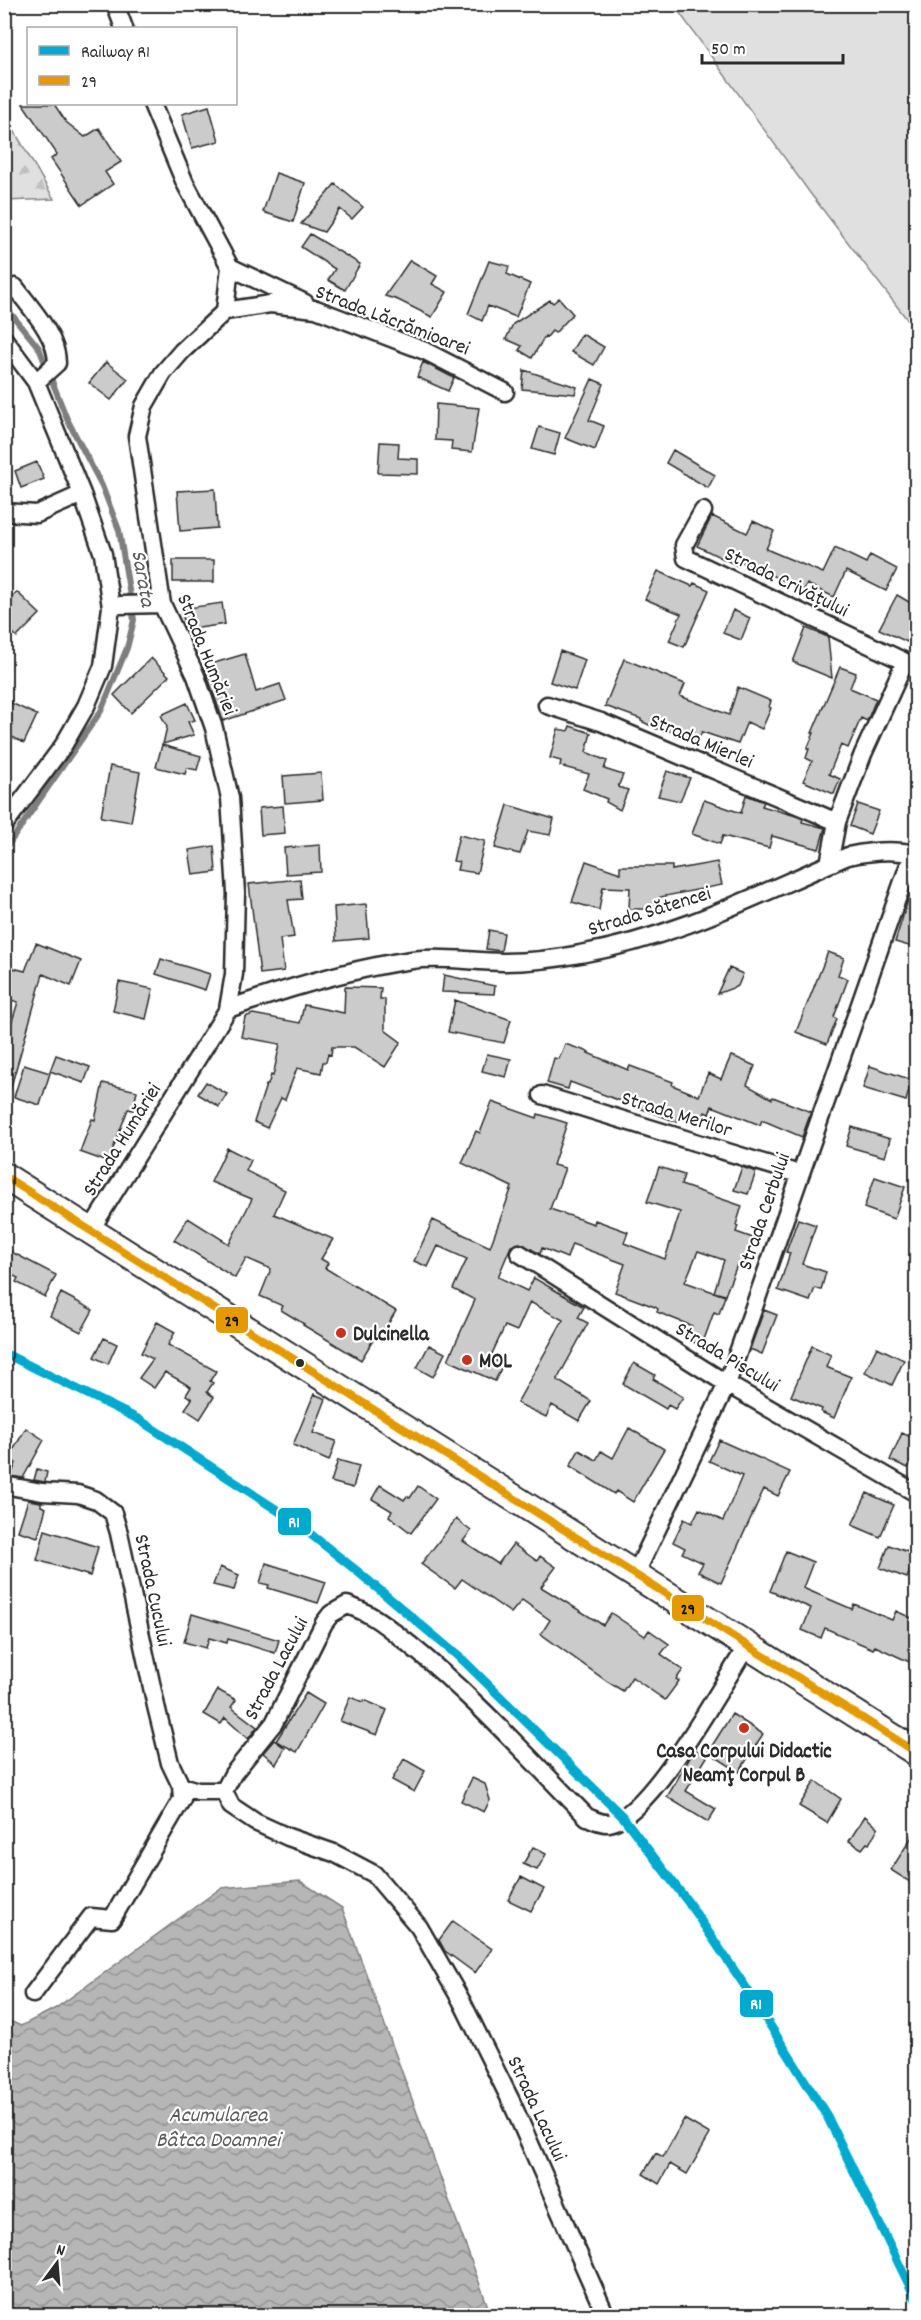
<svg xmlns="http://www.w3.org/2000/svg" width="921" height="2320" font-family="Dekko,sans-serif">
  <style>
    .green { fill: #e0e0e0; stroke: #868686; stroke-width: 1.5 }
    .forest { fill: url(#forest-firs); stroke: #868686; stroke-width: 1.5 }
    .water { fill: url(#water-waves); stroke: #7e7e7e; stroke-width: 1.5 }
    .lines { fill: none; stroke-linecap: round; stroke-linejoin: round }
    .stream { stroke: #7e7e7e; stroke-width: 6 }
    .building { fill: #cbcbcb; stroke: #2b2b2b; stroke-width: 1.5 }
    .street-casing { stroke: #2b2b2b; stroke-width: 21 }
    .primary-casing { stroke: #2b2b2b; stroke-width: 30 }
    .street { stroke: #fff; stroke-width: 16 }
    .primary { stroke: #fff; stroke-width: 26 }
    .bus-1-casing { stroke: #fff; stroke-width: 12 }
    .bus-1 { stroke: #e39a04; stroke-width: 8 }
    .rail-1-casing { stroke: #fff; stroke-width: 14 }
    .rail-1 { stroke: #00a9ce; stroke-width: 9 }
    .poi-dot { fill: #c8321e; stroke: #fff; stroke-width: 2 }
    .bus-dot { fill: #2b2b2b; stroke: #fff; stroke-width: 2 }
    .labels { text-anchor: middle; stroke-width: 4.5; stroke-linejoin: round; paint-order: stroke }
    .street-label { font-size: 21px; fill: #2b2b2b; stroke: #fff }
    .poi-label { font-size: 21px; font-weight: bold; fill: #2b2b2b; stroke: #fff; text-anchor: start }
    .water-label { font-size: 22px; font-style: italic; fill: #5c5c5c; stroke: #fff }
    .line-badge { stroke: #fff; stroke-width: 2 }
    .badge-label { font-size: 16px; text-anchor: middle; font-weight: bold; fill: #fff }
    .pale-badge-label { font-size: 16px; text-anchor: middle; font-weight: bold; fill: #111 }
  </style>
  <defs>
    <pattern id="forest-firs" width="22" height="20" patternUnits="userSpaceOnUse" patternTransform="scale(1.5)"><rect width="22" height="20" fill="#e0e0e0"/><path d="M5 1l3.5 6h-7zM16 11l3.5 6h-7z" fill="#c0c0c0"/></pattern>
    <pattern id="water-waves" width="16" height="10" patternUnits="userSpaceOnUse" patternTransform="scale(1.5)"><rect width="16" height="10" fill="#b6b6b6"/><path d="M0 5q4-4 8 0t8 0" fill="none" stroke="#949494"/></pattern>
  </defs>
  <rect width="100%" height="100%" fill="#fff"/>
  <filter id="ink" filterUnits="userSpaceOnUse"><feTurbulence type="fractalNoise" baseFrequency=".0167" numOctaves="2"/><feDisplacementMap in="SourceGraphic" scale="12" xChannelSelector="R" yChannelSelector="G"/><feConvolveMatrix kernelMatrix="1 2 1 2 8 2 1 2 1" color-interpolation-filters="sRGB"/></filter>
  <g filter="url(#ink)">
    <path class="green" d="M674,5h242v326l-106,-138z"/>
    <path class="forest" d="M5,115l49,84 -49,2z"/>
    <path class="water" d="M300,1881l42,27 149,407h-486v-296l16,7 35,-18 165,-120z"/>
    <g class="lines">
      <path class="stream" d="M4,305l35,43 28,71 35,67 17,44 15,90 -7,28 -26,63 -97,140"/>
    </g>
    <path class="building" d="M23,104h31l12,18 19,15 14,-9 22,34 -16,10 8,12 -31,21 -31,-46 6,-5z
      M209,106l10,35 -27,7 -10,-34z
      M276,173l29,10 -12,39 -30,-10z
      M335,184l28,23 -11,12 -12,-10 -16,23 -23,-8z
      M310,234l50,30 -15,26 -17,-10 7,-11 -34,-22z
      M410,260l27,16 -5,8 15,8 -15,25 -34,-17 -13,-4z
      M489,261l20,5 -2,8 23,10 -14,33 -28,-11 -6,15 -14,-7z
      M559,298l14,16 -18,19 -3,-2 -5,6 -2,-1 -13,22 -13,-8 3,-4 -16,-7 7,-15 37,-24 3,3z
      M582,334l22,13 -10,18 -23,-13z
      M106,362l22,17 -17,21 -22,-17z
      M423,362l31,16 -6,13 -31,-14z
      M524,370l53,17 -2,7 -53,-5z
      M592,379l12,5 -15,36 15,6 -9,24 -30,-12z
      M436,404l43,4 -7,44 -21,-2 1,-9 -17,-1z
      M539,427l21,6 -6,22 -22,-6z
      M380,442l19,1 -1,15 20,1v15l-40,-1z
      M673,450l42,25 -7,13 -42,-25z
      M37,462l7,17 -23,9 -6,-17z
      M215,489l2,39 -37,3 -3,-40z
      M712,516l35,17 6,-12 21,10 -8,18 57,24 12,-25 31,15 4,-8 27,14 -11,22 -40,-20 -12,26 -27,-13 -3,6 -64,-29 -2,5 -41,-20z
      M173,560h41v22h-41z
      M658,571l34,15 2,-3 15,7 -25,57 -15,-6 12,-27 -36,-15z
      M17,592l23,22 -23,23 -13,-13v-19z
      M897,595l19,11v40l-37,-17z
      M222,603l3,21 -39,6 -5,-21z
      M733,610l17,8 -9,22 -18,-7z
      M806,628l22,9 4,41 -39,-16z
      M560,651l25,9 -10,30 -25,-8z
      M245,654l11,38 24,-8 6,16 -63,21 -19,-55z
      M151,658l18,18 -38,37 -17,-18z
      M624,659l61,25 -5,12 49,19 9,-28 33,14 -2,6 2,1 -9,21 -15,-7 -9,22 -36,-12 -2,4 -3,-1 -3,6 -36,-15 -1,3 -16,-8v-2l-36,-13z
      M840,667l16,6 -6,15 26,11 -9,22 -6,-3 -13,30 -7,-3 -12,29 11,5 -6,15 -31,-13 9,-20 -6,-3 3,-9h-2l7,-16h-2z
      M9,702l28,13 -13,28 -20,-10v-22z
      M187,703l8,17 -7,2 6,13 -31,9 4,-17 -6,-12z
      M570,726l21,7 -5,19 21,9 -3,8 19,6 -5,12 10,3 -8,20 -14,-8 1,-3 -24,-10 6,-15 -29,-8 1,-5 -11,-3 8,-29 10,2z
      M162,745l39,11 -4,14 -10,-2 -2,6 -29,-7z
      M110,766l30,6 -9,50 -30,-5z
      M667,771l23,7 -10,23 -22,-5z
      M321,773l2,27 -38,3 -2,-27z
      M746,795l18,7 -2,4 34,10 7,3 -1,3 23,6 -6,21 -47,-13 -3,12 -46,-12 -3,8 -28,-10 12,-34 37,13z
      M858,804l21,7 -9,23 -20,-8z
      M508,805l46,14 -4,16 -22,-4 -8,23 -25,-6z
      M283,806l2,27 -24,2 -2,-27z
      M459,835l26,6 -8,32 -20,-3 2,-8 -6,-1z
      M320,845l1,27 -35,2 -2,-26z
      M214,846l2,26 -23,3 -4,-25z
      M586,861l34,12v-7h52v4l45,-8 5,23 -62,12v12h-31l1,-21 -27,-1 -4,23 -27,-8z
      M300,879l2,20 -14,1 6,37 -14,2 4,32 -24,3 -11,-90z
      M913,884h3v64l-21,-6z
      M366,904l3,34 -33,3 -2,-34z
      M489,930l15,3 -3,18 -15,-2z
      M36,943l45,18 -10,25 -28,-12 -34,120 -5,-1v-46l14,-45 -13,-4 8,-30 12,3z
      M828,952l16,6 -6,17 10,4 -14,38 3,2 -10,25 -31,-12z
      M161,959l49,15 -5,16 -49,-16z
      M729,968l14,6 -5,12 -21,8z
      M444,975l51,11 -1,8 -52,-2z
      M119,982l34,7 -7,30 -33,-8z
      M345,987l36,1 -1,11h5v31l16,12 -16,25 -31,-20h-22l-1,8 -3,-1 -2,8h-3l-2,11 -24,-5 -12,32 -4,-2 -14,30 -13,-6 12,-37h2l3,-10 2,1 7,-32 -39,-7 4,-20 8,-3 47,9 4,-18 40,8z
      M455,1000l56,20 -7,23 -56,-11z
      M565,1044l24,8 -1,1 40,17 2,-4 43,16 -1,3 27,11 9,-23 13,6 10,-23 4,1 20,9 -8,19 25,14 1,-2 38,15 -9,25 -40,-17 -2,5 -48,-19 -3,8 -4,-2 -4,13 -22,-10 -2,7 -107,-40 -2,7 -21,-6 7,-25 5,1z
      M487,1054l24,5 -5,18 -24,-6z
      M56,1055l34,12 -6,16 -34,-12z
      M24,1065l26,8 -10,32 -26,-8z
      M870,1066l42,14 -6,21 -43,-13z
      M206,1082l21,12 -8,13 -21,-13z
      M103,1083l34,8 -4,19 -5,-1 -20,53 -28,-10 12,-33 3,1z
      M492,1102l45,16 1,-4 29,9 -14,42 12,3 -15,41 44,15 1,-4 33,12 -4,11 41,16 15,-47 -33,-10 12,-35 25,8 -3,10 61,21 -6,19 2,1 -2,6 17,6 -10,29 -6,-2 -12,30 -11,-3 10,-32 -26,-9 -13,31 40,14 -6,18 -5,-2 -12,33 -15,-5 5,-14 -35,-14 1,-3 -3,-2 -40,-15 10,-28 -53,-20 -5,14 -25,-10 -2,6 -20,-11 -9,3 -13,31 29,14 7,-13 50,29 -6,11 10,5 -31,57 34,21 -12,20 -27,-16 -6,12 -29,-14 46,-83 -33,-18 -13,29 -12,-5 -15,32 13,6 -8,17 -47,-21 27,-60 -22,-11 14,-30 -29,-13 -10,21 -14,-6 19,-41 57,27 22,-60 -50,-24 14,-32 4,2z
      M852,1127l38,12 -5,18 -39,-11z
      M227,1148l24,12 -5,11 39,19 -11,24 59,25 -12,20 7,4 -3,5 71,43 -14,23 -4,-2 -17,28 -58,-35 1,-1 -23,-14 2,-4 -23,-10 11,-27 -25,-11 -11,20 -61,-38 14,-22 41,26 23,-45 -41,-17z
      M742,1167l14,5 -8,22 -14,-4z
      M875,1177l30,10 -11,32 -30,-11z
      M798,1219l18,6 -14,39 24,8 -5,18 -6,-2 -5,13 -32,-11 12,-37 -4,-1z
      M4,1248l52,27 -11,22 -29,-15 2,-4 -14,-7z
      M61,1293l32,17 -12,22 -31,-16z
      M764,1310l13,5 -15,39 -12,-5z
      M157,1322l18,10 -7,13 48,26 -6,10 3,2 -6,9 7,5 -14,22 -15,-10 7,-10 -6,-4 5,-8 -26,-15 -11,16 -15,-10 14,-19 -12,-6z
      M104,1338l13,6 -9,20 -14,-7z
      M429,1345l16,8 -12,24 -16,-9z
      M812,1346l19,9 -5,12 25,10 -17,41 -13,-6 1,-3 -31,-13z
      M877,1347l27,13 -12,25 -27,-13z
      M634,1363l21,12 -2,4 30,18 -8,12 -7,-4 -2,4 -43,-25z
      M314,1394l12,5 -13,34 23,8 -7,20 -36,-16z
      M26,1428l18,12 -21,38 -12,-2 5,-13 -8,-4z
      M629,1428l35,21 -31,53 -17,-11 -2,3 -44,-28 9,-16 17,10 5,-9 12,7z
      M902,1433l14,6v11l-8,18 -18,-8z
      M719,1440l71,32 -12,24 -14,-7 -43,94 -23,-11 5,-9 -21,-10 3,-5 -12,-6 11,-23 8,4 7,-14 24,12 19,-45 -33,-15z
      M338,1460l21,6 -6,22 -22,-6z
      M37,1469l10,3 -2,10 -11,-2z
      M380,1485l24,15 3,-4 3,2 8,-12 18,13 -25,34 -22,-17 3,-5 -20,-12z
      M867,1493l27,12 -14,32 -28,-12z
      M28,1500l13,2v4l5,2 -8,29 -20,-6z
      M456,1519l15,12 -8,10 35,23 15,-20 24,17 3,-5 16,11 -15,20 62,38 8,-12 34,23 4,-6 20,14 -8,10 22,16 -7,9 3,2 -14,19 -33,-23 -9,14 -15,-9 -67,-48 9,-14 -28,-20 -11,13 -49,-34 -7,9 -34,-24z
      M45,1530l53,17 -8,29 -53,-16z
      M889,1545l27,10 -9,23 -27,-10z
      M786,1551l27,11 -10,26 49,21 2,-5 38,16 4,-9 20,9v45l-41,-19 -2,3 -48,-21 -4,10 -19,-8 9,-22 -41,-17z
      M266,1563l60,19 -8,21 -50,-15 1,-3 -9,-2z
      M220,1567l19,8 -5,15 -21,-5z
      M192,1614l87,26 -4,13 -47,-14 -1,4 -18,-5 -3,10 -22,-6z
      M218,1690l18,10 -5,7 26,20 -9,12 -23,-21 -4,6 -17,-10z
      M306,1693l18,11 -27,48 -21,-11z
      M350,1697l13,5 1,-2 23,10 -10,25 -37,-14z
      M732,1714l31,20 -24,38 -31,-20z
      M274,1740l11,8 -9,16 -13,-11z
      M695,1749l12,8 -21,34 30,18 -8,13 -41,-25z
      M404,1759l21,12 -11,21 -22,-12z
      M472,1778l13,6 5,16 -6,12 -23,-11z
      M815,1781l26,18 -14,24 -28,-17z
      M865,1816l13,12 -9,16 -2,-1 -5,6 -13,-8z
      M916,1830v56l-25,-16z
      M533,1847l13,7 -9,16 -14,-6z
      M521,1877l23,12 -13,22 -23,-11z
      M453,1921l39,28 -17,24 -30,-22 -6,-11z
      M684,2119l26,15 -23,40 -17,-10 -11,20 -16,-10 13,-21 7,4z"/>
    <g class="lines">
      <defs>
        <path id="street" d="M115,4l9,24
          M230,267l75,36
          M15,287c16,22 42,48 42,76l-21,19
          M225,311l45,-7 46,5 109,42 80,41
          M4,339l32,43 46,112 21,60 8,53 -8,59 -17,40 -23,40 -59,79
          M703,511l-19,34 2,13 230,109
          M4,512l33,2 45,-20
          M111,607l9,-2 42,-1
          M547,705l54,17 236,100
          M829,864l8,-42 26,-68 42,-92
          M228,1009c57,-20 125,-41 184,-49 31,-4 61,2 91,2 26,0 52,-3 77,-8 98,-17 178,-60 268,-98 23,-5 45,-7 68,-2
          M542,1095l257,79
          M90,1231l138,-222 6,-35 2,-81 -6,-95 -16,-70 -18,-52 -34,-72 -25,-168 7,-30 19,-33 19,-22 43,-40 5,-44 -45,-84 -33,-79
          M519,1253l208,131 189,109
          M4,1485l38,7 36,2 18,6 17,13 6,20 37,173 14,57 11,23 1,13 -70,120 -21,-2 -58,77
          M635,1575l92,-191 186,-531
          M181,1786l17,5h26
          M606,2316l-95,-215 -50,-101 -42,-73 -45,-53 -40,-21 -46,-16 -33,-15 -24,-16 -7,-15 9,-17 41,-51 50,-100 7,-9 16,-9c27,9 40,22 62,39 64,52 120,114 178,173 8,3 14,7 22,6 41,-6 114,-140 138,-177"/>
        <path id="primary" d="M4,1176l912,576"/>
      </defs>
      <use href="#street" class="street-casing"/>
      <use href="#primary" class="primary-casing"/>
      <use href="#street" class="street"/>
      <use href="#primary" class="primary"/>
      <defs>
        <path id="bus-1" d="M4,1176l912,576"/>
      </defs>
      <use href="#bus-1" class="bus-1-casing"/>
      <use href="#bus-1" class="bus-1"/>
      <defs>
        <path id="rail-1" d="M4,1353l134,66 156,102 63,50 108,91 158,155 65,85 63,93 76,121 89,183"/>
      </defs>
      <use href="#rail-1" class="rail-1-casing"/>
      <use href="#rail-1" class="rail-1"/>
    </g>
  </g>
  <g class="poi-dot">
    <circle cx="341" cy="1333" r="6"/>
    <circle cx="467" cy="1360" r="6"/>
    <circle cx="744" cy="1728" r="6"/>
  </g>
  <circle class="bus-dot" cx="300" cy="1363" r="5"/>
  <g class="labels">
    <g class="street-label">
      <text transform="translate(393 319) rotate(21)" y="7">Strada Lăcrămioarei</text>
      <text transform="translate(787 581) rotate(26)" y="7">Strada Crivățului</text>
      <text transform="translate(208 654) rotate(68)" y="7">Strada Humăriei</text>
      <text transform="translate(702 740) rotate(23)" y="7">Strada Mierlei</text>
      <text transform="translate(649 910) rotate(-17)" y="7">Strada Sătencei</text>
      <text transform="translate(677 1113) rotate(17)" y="7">Strada Merilor</text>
      <text transform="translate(121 1139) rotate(-58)" y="7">Strada Humăriei</text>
      <text transform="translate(763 1211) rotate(-71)" y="7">Strada Cerbului</text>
      <text transform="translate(728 1356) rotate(31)" y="7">Strada Piscului</text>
      <text transform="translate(154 1590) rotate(78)" y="7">Strada Cucului</text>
      <text transform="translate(275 1668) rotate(-62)" y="7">Strada Lacului</text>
      <text transform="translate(538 2108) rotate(65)" y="7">Strada Lacului</text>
    </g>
    <g class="poi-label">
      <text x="353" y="1340">Dulcinella</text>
      <text x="479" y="1367">MOL</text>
      <text x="744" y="1757" text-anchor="middle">Casa Corpului Didactic<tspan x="744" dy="24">Neamţ Corpul B</tspan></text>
    </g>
    <g class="water-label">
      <text transform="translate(145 578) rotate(80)" y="8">Sarata</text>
      <text x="218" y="2121">Acumularea<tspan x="218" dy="25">Bâtca Doamnei</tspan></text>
    </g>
  </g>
  <g class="line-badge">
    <rect x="215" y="1306" width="34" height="28" rx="6" fill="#e39a04"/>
    <rect x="277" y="1507" width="35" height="29" rx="6" fill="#00a9ce"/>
    <rect x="671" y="1594" width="34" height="28" rx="6" fill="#e39a04"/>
    <rect x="739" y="1989" width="35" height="29" rx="6" fill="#00a9ce"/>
  </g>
  <g class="badge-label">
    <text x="294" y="1527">R1</text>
    <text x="756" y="2009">R1</text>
  </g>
  <g class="pale-badge-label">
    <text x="232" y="1326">29</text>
    <text x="688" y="1614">29</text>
  </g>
  <rect width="921" height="2320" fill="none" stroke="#fff" stroke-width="24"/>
  <rect x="12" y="12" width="897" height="2296" fill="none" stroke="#2b2b2b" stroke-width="2" filter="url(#ink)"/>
  <rect x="27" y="27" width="210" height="78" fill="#ffffff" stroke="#aaaaaa" stroke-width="1.5"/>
  <rect x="39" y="46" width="30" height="9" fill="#00a9ce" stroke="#aaaaaa" stroke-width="1.5"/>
  <text x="81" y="57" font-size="18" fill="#2b2b2b">Railway R1</text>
  <rect x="39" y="76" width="30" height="9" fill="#e39a04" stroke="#aaaaaa" stroke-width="1.5"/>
  <text x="81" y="87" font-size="18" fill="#2b2b2b">29</text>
  <g transform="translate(57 2263) rotate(16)" stroke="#ffffff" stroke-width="4.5" paint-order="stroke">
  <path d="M0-4.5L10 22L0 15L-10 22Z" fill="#2b2b2b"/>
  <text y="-9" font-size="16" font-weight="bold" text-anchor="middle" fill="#2b2b2b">N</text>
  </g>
  <path d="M702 54v9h141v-9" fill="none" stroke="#2b2b2b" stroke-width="3"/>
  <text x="711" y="54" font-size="18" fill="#2b2b2b" stroke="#ffffff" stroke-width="4.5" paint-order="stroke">50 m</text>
</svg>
